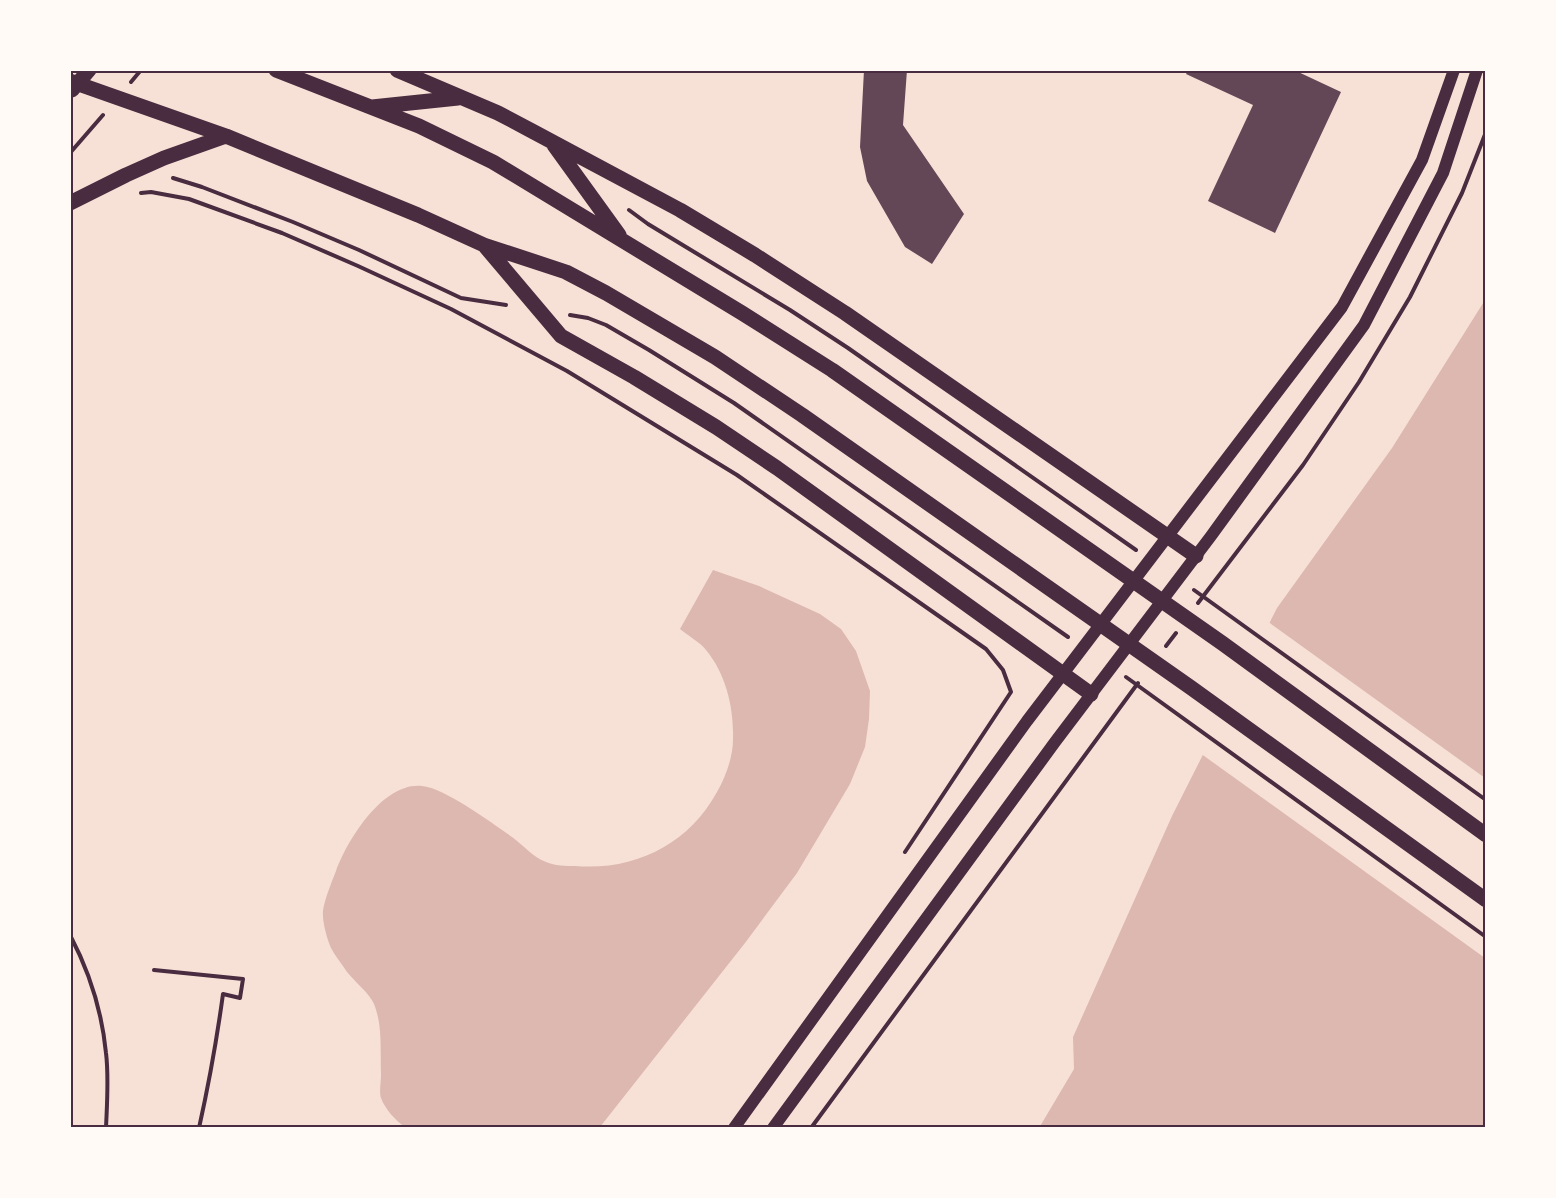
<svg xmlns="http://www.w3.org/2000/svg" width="1556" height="1198" font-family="Lato,sans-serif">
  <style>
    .water { fill: #dcb8b0 }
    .pier { fill: #f7e1d7 }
    .building { fill: #644757 }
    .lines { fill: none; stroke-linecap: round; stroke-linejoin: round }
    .path { stroke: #4a2c40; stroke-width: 4 }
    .secondary { stroke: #4a2c40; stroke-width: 12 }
    .primary { stroke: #4a2c40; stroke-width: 15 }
    .neatline { fill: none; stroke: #4a2c40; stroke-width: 2 }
  </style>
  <rect width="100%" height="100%" fill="#f7e1d7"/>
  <path class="water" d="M1485,300v827l-446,1 35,-59 -1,-32 99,-221 105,-208 115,-160z
    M713,570l46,16 61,28 21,15 15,22 14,40 -1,28 -4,28 -15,37 -53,89 -52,70 -145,184h-195c-9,-6 -20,-18 -24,-29 -2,-6 0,-16 0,-23 -1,-23 2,-49 -7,-71 -4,-10 -19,-22 -27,-32 -5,-8 -12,-16 -16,-24 -4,-9 -9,-27 -8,-37 1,-10 9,-30 13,-40 12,-32 47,-89 86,-85 23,2 70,37 90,51 11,8 22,21 34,25 9,4 20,4 29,4 59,5 113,-21 142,-74 9,-16 16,-35 16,-53 1,-31 -7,-65 -27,-89 -6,-8 -18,-14 -26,-21z"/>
  <path class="pier" d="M1267,621l218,157v180l-285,-205z"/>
  <path class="building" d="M864,70h43l-4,55 61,89 -32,50 -27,-17 -38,-66 -7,-34z
    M1188,70h106l47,22 -66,141 -67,-32 45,-96 -67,-31z"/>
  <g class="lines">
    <path class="path" d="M131,82l10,-12
      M70,153l33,-38
      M173,178l29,9 91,35 66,28 102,48 45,7
      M141,193l10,-1 38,7 93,34 76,33 93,43 116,62 170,104 249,174 17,21 8,22 -106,160
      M629,210l19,14 142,86 58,38 288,202
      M570,315l18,3 18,7 43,25 85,53 334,234
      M1194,590l292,210
      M1198,603l105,-138 56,-83 51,-85 52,-104 24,-61
      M1166,646l10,-13
      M1126,677l360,260
      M70,935c19,36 32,77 36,118 3,24 1,50 0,75
      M154,970l89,9 -3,19 -17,-4c-6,44 -14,89 -24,134
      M811,1128l327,-445"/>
    <path class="secondary" d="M734,1128l293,-407 315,-414 80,-147 32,-90
      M773,1128l282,-386 156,-206 153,-211 79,-152 34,-103"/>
    <path class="primary" d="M276,70l143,56 74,36 249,151 90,57 390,273 264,192
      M397,70l101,43 34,18 148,79 75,45 90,58 351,243
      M70,81l156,55 192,79 66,30 82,27 40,21 109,64 87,58 388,272 296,213
      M72,90l17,-20
      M372,107l86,-9
      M554,145l65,90
      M70,203l56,-28 38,-17 62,-22
      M484,245l77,91 73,41 82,50 61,41 314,226"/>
  </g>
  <rect width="1556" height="1198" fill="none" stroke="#fffaf5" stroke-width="144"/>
  <rect x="72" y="72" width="1412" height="1054" class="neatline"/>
</svg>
